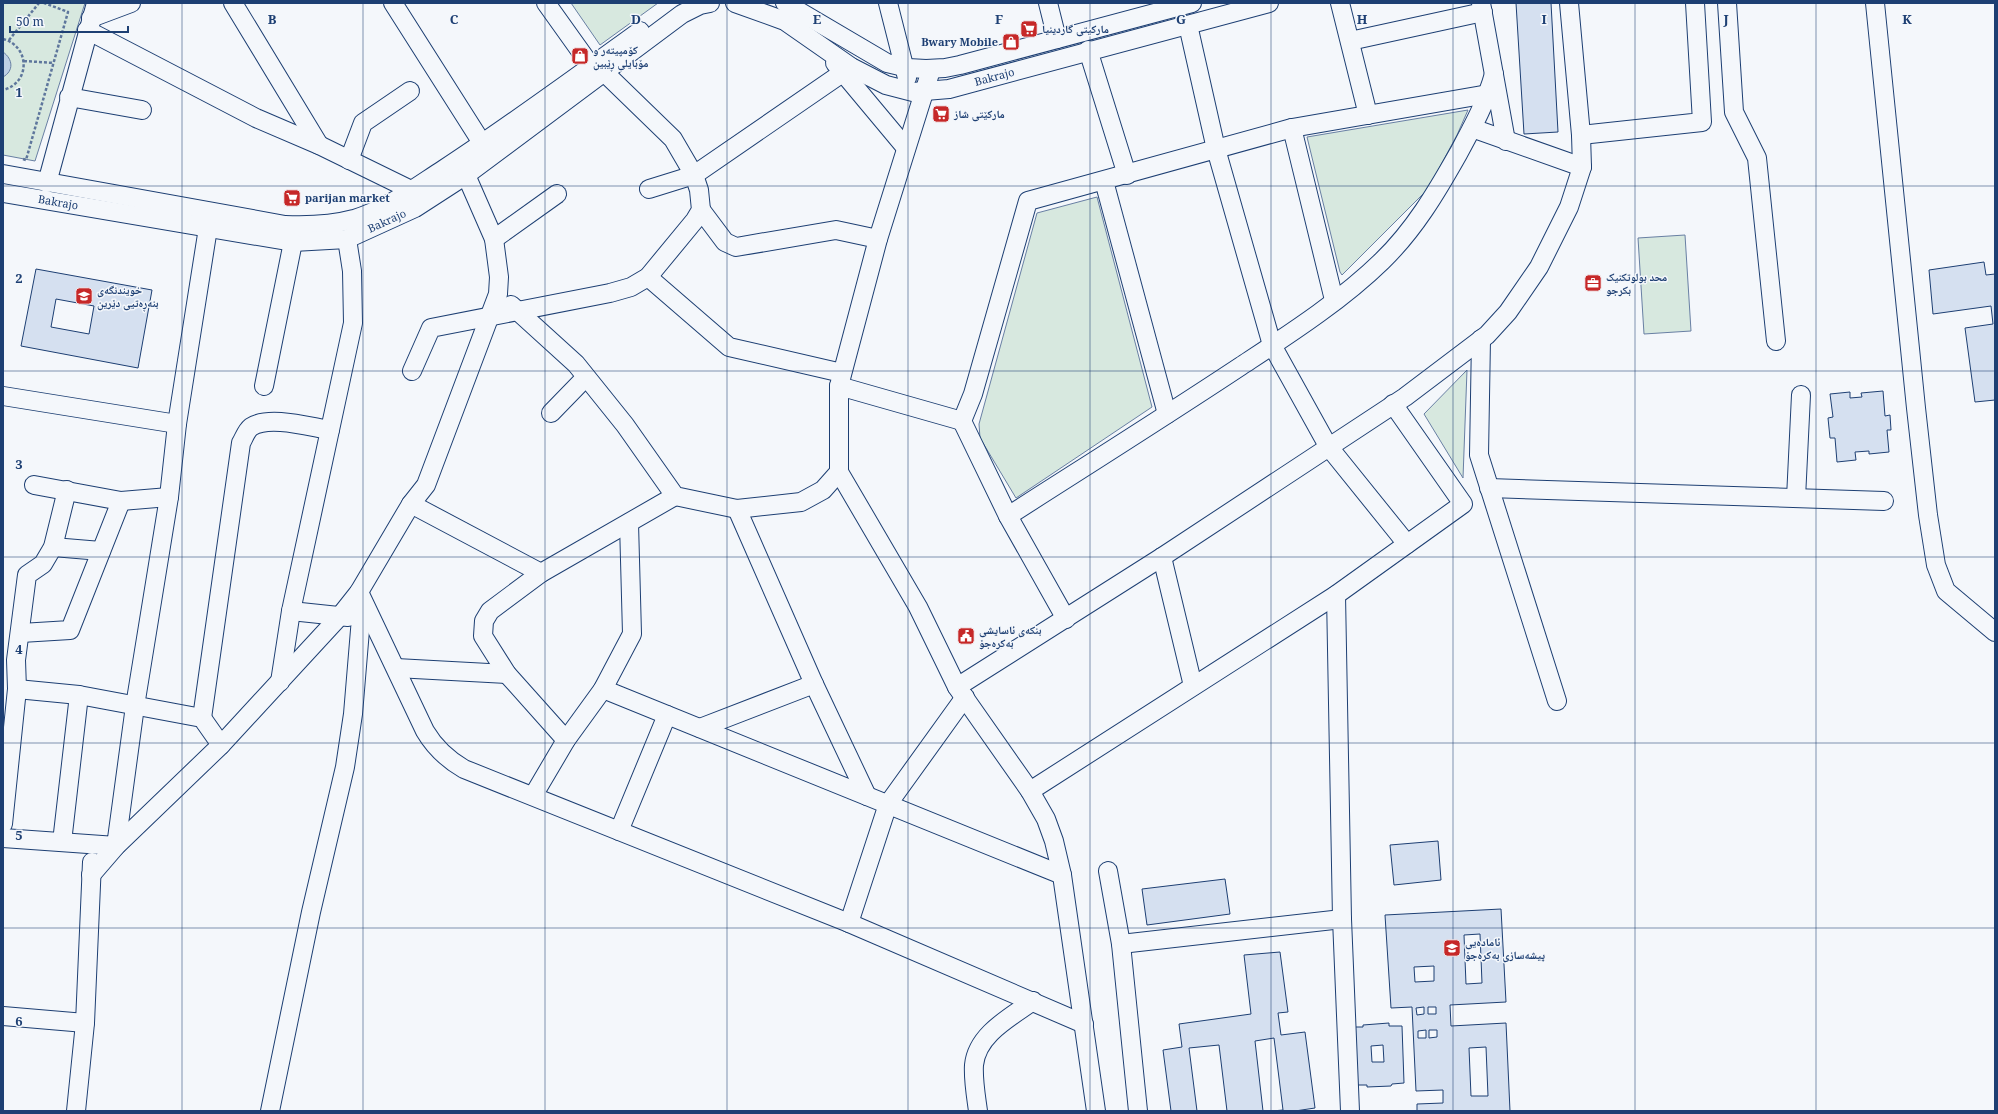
<svg xmlns="http://www.w3.org/2000/svg" width="1998" height="1114" font-family="'Noto Serif','Noto Naskh Arabic',serif">
  <style>
    .green { fill: #d7e8df; stroke: #687fa3 }
    .water { fill: #bed0e5; stroke: #687fa3 }
    .building { fill: #d5e0f0; stroke: #1d3f73; fill-rule: evenodd }
    .lines { fill: none; stroke-linecap: round; stroke-linejoin: round }
    .minor-casing { stroke: #1d3f73; stroke-width: 20 }
    .path { stroke: #5e769c; stroke-width: 2.5; stroke-dasharray: 3 2; stroke-linecap: butt }
    .minor { stroke: #f4f7fb; stroke-width: 18 }
    .grid { fill: none; stroke: #1d3f73; stroke-width: 1; stroke-opacity: 0.55 }
    .labels { text-anchor: middle; stroke-width: 3; stroke-linejoin: round; paint-order: stroke }
    .poi-label { font-size: 11px; font-weight: bold; fill: #1d3f73; stroke: #f4f7fb; text-anchor: start }
    .street-label { font-size: 11px; fill: #1d3f73; stroke: #f4f7fb }
    .grid-label { font-size: 13px; text-anchor: middle; font-weight: bold; fill: #1d3f73; stroke: #f4f7fb; stroke-width: 3; stroke-linejoin: round; paint-order: stroke }
  </style>
  <rect width="100%" height="100%" fill="#f4f7fb"/>
  <path class="green" d="M3,3h82l-50,158 -32,-6z
    M571,3h87l-58,42z
    M1468,110l-11,25 -29,54 -86,86 -2,-3 -33,-135z
    M1097,197l55,210 -136,91 -36,-60 -1,-14 58,-211z
    M1685,235l6,96 -47,3 -6,-96z
    M1467,370l-4,108 -39,-64z"/>
  <path class="water" d="M3,52c10,7 11,19 0,25z"/>
  <path class="building" d="M1516,3h35l7,129 -34,2z
    M1984,262l2,13 9,-1v126l-20,2 -10,-74 28,-4 -2,-18 -58,8 -4,-44z
    M36,269l116,21 -14,78 -117,-22zM56,299l38,7 -5,28 -38,-7z
    M1883,391l2,25 5,-1 1,15h-4l2,22 -20,2v-3l-14,1 1,8 -19,2 -2,-24h-5l-2,-20 5,-1 -3,-23 20,-2v6l12,-1 -1,-4z
    M1438,841l3,39 -47,5 -4,-40z
    M1225,879l5,35 -83,11 -5,-36z
    M1501,909l5,93 -56,3 1,21 55,-3 4,88h-93v-7l26,-1v-13l-27,1 -4,-84 -21,1 -6,-93zM1480,934l2,49 -16,1 -2,-49zM1434,966v15l-19,1 -1,-15zM1424,1007v7l-7,1 -1,-7zM1428,1007h8v7h-8zM1426,1030v8h-8v-7zM1429,1030h8v7l-8,1zM1486,1047l2,49h-17l-2,-48z
    M1280,952l8,60 -10,1 3,22 24,-3 10,76 -20,3h-23l11,-1 -9,-72 -19,3 8,70h-36l-8,-66 -30,3 8,63h-26l-8,-61 19,-3 -3,-23 72,-10 -7,-59z
    M1389,1023v3h13l2,57 -12,1 -1,2 -24,1v-2h-13l-2,-58h11v-2zM1383,1045l1,17h-12l-1,-16z"/>
  <g class="lines">
    <defs>
      <g id="minor">
        <path d="M233,3l86,142"/>
        <path d="M393,3l89,140"/>
        <path d="M546,3l45,63"/>
        <path id="s1" d="M735,3l50,18 66,46 35,18 27,7 36,-3 320,-86"/>
        <path d="M785,3l102,60 21,5 18,1 19,-1 15,-3 232,-62"/>
        <path d="M888,3l19,75"/>
        <path d="M1048,3l9,36"/>
        <path d="M1340,3l28,112"/>
        <path d="M1481,3l25,138"/>
        <path d="M1727,3l7,109 23,46 19,183"/>
        <path d="M1875,3l41,405 12,107 8,50 10,26 49,41"/>
        <path d="M91,18l40,-15"/>
        <path d="M1188,25l28,124 56,196 56,101 79,98"/>
        <path d="M87,30l169,88 63,27 92,45"/>
        <path d="M1350,41l133,-29"/>
        <path d="M1088,50l39,125"/>
        <path d="M835,63l71,85"/>
        <path d="M931,70l-53,169 -39,147v86l79,135 39,80 73,104 16,28 8,22 8,34 34,236"/>
        <path d="M69,97l73,13"/>
        <path d="M1292,128l42,172"/>
        <path d="M1472,128l110,39"/>
        <path d="M1581,135l121,-13 -7,-119"/>
        <path d="M349,160l14,-37 47,-32"/>
        <path d="M3,174l282,51c24,1 47,0 69,-6 33,-10 62,-32 90,-50 67,-44 131,-91 196,-138"/>
        <path d="M1104,181l63,233"/>
        <path d="M47,183l49,-180"/>
        <path d="M649,189l45,-14 157,-108"/>
        <path id="s2" d="M3,193l290,49 54,-3 68,-31 51,-33 216,-161 18,-9 10,-2"/>
        <path d="M701,210l24,32 11,5 100,-17 42,9"/>
        <path d="M494,239l63,-45"/>
        <path d="M648,277l81,70 113,26"/>
        <path d="M511,305l65,59 49,61 50,71 62,13 64,-7 22,-12 16,-18"/>
        <path d="M1481,339l-2,116 78,246"/>
        <path d="M412,371l19,-43 179,-35 21,-6 17,-10 47,-57 6,-10 -2,-20 -5,-15 -21,-36 -68,-66"/>
        <path d="M264,386l29,-144"/>
        <path d="M839,386l123,35"/>
        <path d="M3,396l174,28"/>
        <path d="M551,413l35,-36"/>
        <path d="M34,485l87,16 48,-4"/>
        <path d="M1489,488l395,13"/>
        <path d="M1796,498l5,-103"/>
        <path d="M411,504l130,69"/>
        <path d="M737,509l77,175 53,112"/>
        <path d="M1008,516c78,-50 156,-99 233,-150 47,-31 100,-65 141,-105 32,-31 54,-68 76,-107 14,-26 28,-51 36,-80"/>
        <path d="M53,547l48,4"/>
        <path d="M1162,557l31,129"/>
        <path d="M359,592l66,139c10,17 22,28 39,38l385,154 235,101"/>
        <path d="M1336,595l6,324 8,192"/>
        <path d="M291,611l57,6"/>
        <path d="M1066,619l-58,-103 -46,-95 11,-27 55,-193 264,-73 196,-34"/>
        <path d="M21,633l49,-3 51,-129"/>
        <path d="M396,668l111,6"/>
        <path d="M280,682l11,-71 62,-288 -1,-52 -5,-32"/>
        <path d="M957,687l205,-130 243,-160 82,-62 21,-23 31,-45 30,-60 13,-40 -1,-32 -12,-132"/>
        <path d="M17,689l62,6 123,23 19,27"/>
        <path d="M603,689l459,186"/>
        <path d="M202,718l39,-275c3,-5 5,-12 10,-16 18,-12 59,0 79,3"/>
        <path d="M700,728l114,-44"/>
        <path d="M566,740l-59,-66 -24,-38 1,-15 6,-10 51,-38 134,-77"/>
        <path d="M1030,791l306,-196 127,-91 -70,-100"/>
        <path d="M533,796l33,-56 37,-51 29,-55 -3,-111"/>
        <path d="M3,824l14,-135 -1,-29 11,-85 16,-11 10,-17 14,-57"/>
        <path d="M619,831l48,-116"/>
        <path d="M3,838l113,8 19,-140 34,-209 8,-73 31,-196"/>
        <path d="M62,842l17,-147"/>
        <path d="M1108,871l13,73 17,167"/>
        <path d="M91,875l25,-29 105,-101 119,-129 19,-24 52,-88 15,-19 72,-191 1,-17 -5,-38 -28,-64"/>
        <path d="M849,923l39,-119 77,-107"/>
        <path d="M1121,944l221,-25"/>
        <path d="M3,1016l82,7"/>
        <path d="M76,1111l9,-88 7,-161"/>
        <path d="M270,1111l41,-199 34,-145 8,-53 8,-96 -1,-18"/>
        <path d="M978,1111c-2,-15 -5,-31 -4,-46 3,-31 37,-48 59,-64"/>
      </g>
    </defs>
    <use href="#minor" class="minor-casing"/>
    <path class="path" d="M3,39c27,7 28,44 0,51
      M9,40l30,-37
      M24,61l30,2
      M23,159l3,1 42,-148 -24,-9"/>
    <use href="#minor" class="minor"/>
  </g>
  <path class="grid" d="M182,3v1108M363,3v1108M545,3v1108M727,3v1108M908,3v1108M1090,3v1108M1271,3v1108M1453,3v1108M1635,3v1108M1816,3v1108M3,186h1992M3,371h1992M3,557h1992M3,743h1992M3,928h1992"/>
  <defs>
    <symbol id="supermarket-square" viewBox="-11 -11 22 22"><rect x="-9" y="-9" width="18" height="18" rx="4" fill="#c62828" stroke="#f4f7fb"/><path d="M-6-5.5h2.5l.6 2H6L4.5 2H-2.5L-4.4-4H-6ZM-1.5 3.2a1.3 1.3 0 1 0 .1 0ZM3 3.2a1.3 1.3 0 1 0 .1 0Z" fill="#fff"/></symbol>
    <symbol id="shop-square" viewBox="-11 -11 22 22"><rect x="-9" y="-9" width="18" height="18" rx="4" fill="#c62828" stroke="#f4f7fb"/><path d="M-5-2.5h2.3a2.7 3.5 0 0 1 5.4 0H5L5.5 6h-11ZM-1.5-2.5h3a1.5 2.3 0 0 0-3 0Z" fill="#fff"/></symbol>
    <symbol id="office-square" viewBox="-11 -11 22 22"><rect x="-9" y="-9" width="18" height="18" rx="4" fill="#c62828" stroke="#f4f7fb"/><path d="M-6-3h4V-5.5h4V-3h4V5H-6ZM-1-4.5V-3h2v-1.5ZM-6 0V1H6V0Z" fill="#fff"/></symbol>
    <symbol id="school-square" viewBox="-11 -11 22 22"><rect x="-9" y="-9" width="18" height="18" rx="4" fill="#c62828" stroke="#f4f7fb"/><path d="M0-5L7-2L0 1L-7-2ZM-4 1L0 2.5L4 1V4Q0 6-4 4Z" fill="#fff"/></symbol>
    <symbol id="civic-square" viewBox="-11 -11 22 22"><rect x="-9" y="-9" width="18" height="18" rx="4" fill="#c62828" stroke="#f4f7fb"/><path d="M-.6-6.5H3V-4.5H.6V-3L4-1V1h2V6H-6V1h2V-1L-.6-3ZM-1.2 2.5V6h2.4V2.5Z" fill="#fff"/></symbol>
  </defs>
  <g fill-rule="evenodd">
    <use href="#supermarket-square" x="1019" y="19" width="20" height="20"/>
    <use href="#shop-square" x="1001" y="32" width="20" height="20"/>
    <use href="#shop-square" x="570" y="46" width="20" height="20"/>
    <use href="#supermarket-square" x="931" y="104" width="20" height="20"/>
    <use href="#supermarket-square" x="282" y="188" width="20" height="20"/>
    <use href="#office-square" x="1583" y="273" width="20" height="20"/>
    <use href="#school-square" x="74" y="286" width="20" height="20"/>
    <use href="#civic-square" x="956" y="626" width="20" height="20"/>
    <use href="#school-square" x="1442" y="938" width="20" height="20"/>
  </g>
  <g class="labels">
    <g class="poi-label">
      <text x="1042" y="33">مارکیتی گاردینیا</text>
      <text x="998" y="46" text-anchor="end">Bwary Mobile</text>
      <text x="593" y="54">کۆمپیتەر و<tspan x="593" dy="13">مۆبایلی ڕێبین</tspan></text>
      <text x="954" y="118">مارکێتی شاز</text>
      <text x="305" y="202">parijan market</text>
      <text x="1606" y="281">محد بولوتکنیک<tspan x="1606" dy="13">بکرجو</tspan></text>
      <text x="97" y="294">خویندنگەی<tspan x="97" dy="13">بنەڕەتیی دێرین</tspan></text>
      <text x="979" y="634">بنکەی ئاسایشی<tspan x="979" dy="13">بەکرەجۆ</tspan></text>
      <text x="1465" y="946">ئامادەیی<tspan x="1465" dy="13">پیشەسازی بەکرەجۆ</tspan></text>
    </g>
    <g class="street-label">
      <text dy="4" stroke="none"><textPath href="#s1" startOffset="284">Bakrajo</textPath></text>
      <text dy="4" stroke="none"><textPath href="#s2" startOffset="56">Bakrajo</textPath></text>
      <text dy="4" stroke="none"><textPath href="#s2" startOffset="392">Bakrajo</textPath></text>
    </g>
  </g>
  <g class="grid-label">
    <text x="272" y="24">B</text>
    <text x="454" y="24">C</text>
    <text x="636" y="24">D</text>
    <text x="817" y="24">E</text>
    <text x="999" y="24">F</text>
    <text x="1181" y="24">G</text>
    <text x="1362" y="24">H</text>
    <text x="1544" y="24">I</text>
    <text x="1726" y="24">J</text>
    <text x="1907" y="24">K</text>
    <text x="19" y="97">1</text>
    <text x="19" y="283">2</text>
    <text x="19" y="469">3</text>
    <text x="19" y="654">4</text>
    <text x="19" y="840">5</text>
    <text x="19" y="1026">6</text>
  </g>
  <rect width="1998" height="1114" fill="none" stroke="#1d3f73" stroke-width="8"/>
  <path d="M10 26v6h118v-6" fill="none" stroke="#1d3f73" stroke-width="2"/>
  <text x="16" y="26" font-size="12" fill="#1d3f73" stroke="#f4f7fb" stroke-width="3" paint-order="stroke">50 m</text>
</svg>
